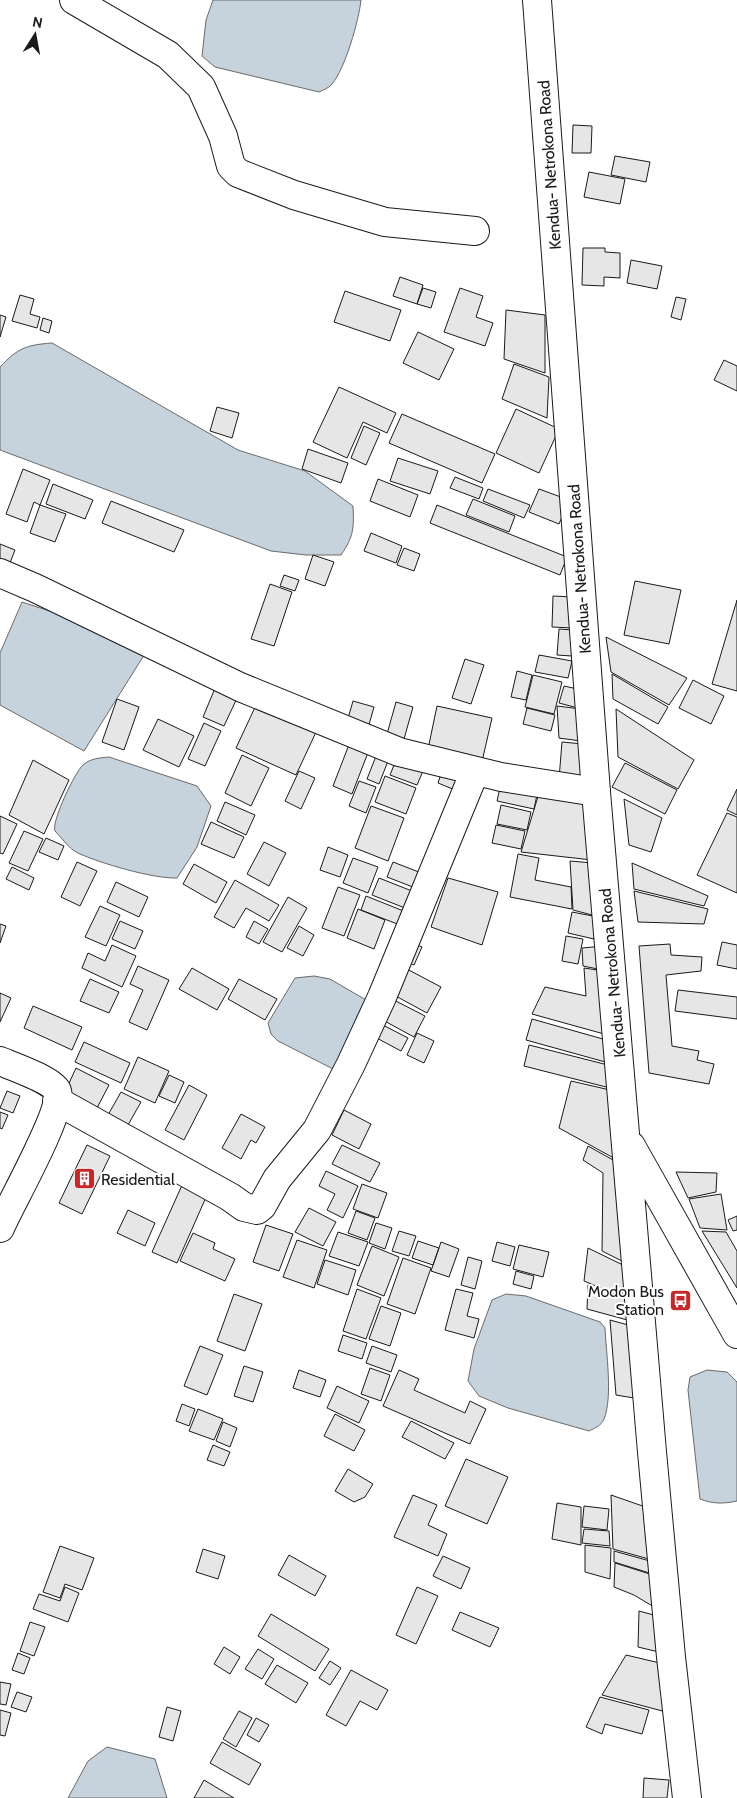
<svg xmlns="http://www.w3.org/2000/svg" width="737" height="1798" font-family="Cabin,sans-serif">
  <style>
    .water { fill: #c6d2dc; stroke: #6a6a6a }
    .building { fill: #e6e6e6; stroke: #1a1a1a }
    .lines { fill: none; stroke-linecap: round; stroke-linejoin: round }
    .minor-casing { stroke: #1a1a1a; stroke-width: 30 }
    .major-casing { stroke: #1a1a1a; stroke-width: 30 }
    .minor { stroke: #fff; stroke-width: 28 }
    .major { stroke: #fff; stroke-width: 28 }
    .labels { text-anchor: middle; stroke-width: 4; stroke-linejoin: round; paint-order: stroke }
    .street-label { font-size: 16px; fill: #1a1a1a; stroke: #fff }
    .poi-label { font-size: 16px; fill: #1a1a1a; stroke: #fff; text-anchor: start }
  </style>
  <rect width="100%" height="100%" fill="#fff"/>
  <path class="water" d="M213,0h148c-2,20 -16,69 -29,84 -3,4 -9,6 -13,8l-104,-25 -13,-11 4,-36z
    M52,343l186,107 67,21 48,35c1,22 1,30 -12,49h-35l-35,-4 -271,-101v-83c18,-19 26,-22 52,-24z
    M22,602l129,42 -67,107 -84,-46v-52z
    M109,757l88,29 14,20 -14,41 -20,31c-23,1 -78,-15 -99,-25 -9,-4 -16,-15 -23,-22 -4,-9 20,-59 28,-66 8,-7 17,-7 26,-8z
    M314,976l16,3 36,21 -29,71 -59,-30 -7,-7 -3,-11 27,-45z
    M506,1294l20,2 74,26 5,6c1,24 8,69 -1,91 -3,7 -9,9 -15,12l-81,-23 -29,-12 -11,-15 6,-32 18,-49z
    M707,1370l20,2 10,10v119c-14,3 -24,3 -37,-2l-12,-109 2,-13z
    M107,1747l48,12 12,39h-99l20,-37z"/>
  <path class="building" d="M573,125l19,1 -1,27h-19z
    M615,156l35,6 -4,20 -35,-7z
    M589,172l36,7 -5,25 -36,-7z
    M583,248h22v4l15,1v25l-16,-1v9l-22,-1z
    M631,260l31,6 -5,23 -30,-6z
    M400,277l23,8 -6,19 -24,-8z
    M423,288l13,4 -5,16 -14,-4z
    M460,288l23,8 -7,21 17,6 -8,23 -41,-14z
    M345,291l56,19 -11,31 -56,-19z
    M20,295l14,4 -4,15 10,3 -3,11 -25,-7z
    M676,297l10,2 -5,21 -10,-3z
    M506,310l39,5v58l-41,-14z
    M0,315l6,2 -6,20z
    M43,318l9,3 -3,12 -9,-3z
    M418,332l36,17 -15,31 -36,-17z
    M724,360l13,6v25l-23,-11z
    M514,364l35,13 -2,41 -45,-19z
    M339,387l57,26 -9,20 -24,-11 -16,36 -34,-16z
    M217,407l22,6 -7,25 -22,-7z
    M516,409l43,20 -20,44 -43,-20z
    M402,414l93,40 -13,29 -93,-40z
    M364,426l16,7 -14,32 -15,-7z
    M308,449l40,14 -7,20 -39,-14z
    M398,458l40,13 -8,23 -40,-13z
    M23,469l27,11 -10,25 -6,-3 -7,20 -21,-8z
    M455,477l28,11 -4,11 -29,-11z
    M378,479l40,16 -8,22 -40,-16z
    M53,484l40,16 -8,19 -39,-15z
    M488,489l42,16 -6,13 -41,-17z
    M539,489l30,11 -10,24 -30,-12z
    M473,499l42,17 -6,16 -43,-17z
    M111,501l73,29 -10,22 -72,-29z
    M40,505l26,9 -11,28 -25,-9z
    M437,505l130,52 -7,18 -130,-52z
    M371,533l31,13 -6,17 -32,-12z
    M0,544l15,6 -7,18 -8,-3z
    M404,548l16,6 -6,17 -17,-6z
    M313,555l21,7 -9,24 -20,-7z
    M284,575l15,5 -4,11 -15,-5z
    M635,581l46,9 -12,54 -45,-9z
    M270,584l22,8 -18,54 -23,-7z
    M553,596l21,1 -1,31 -21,-1z
    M737,600v91l-25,-7z
    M559,629l14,1 -1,26 -15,-1z
    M606,637l81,41 -18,27 -58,-33z
    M539,655l33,6 -4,17 -33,-6z
    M465,659l19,6 -13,39 -19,-6z
    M517,671l15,4 -6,25 -15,-3z
    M612,674l56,33 -10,17 -45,-25z
    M533,675l29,7 -8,32 -29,-7z
    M693,680l31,16 -13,28 -32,-16z
    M216,686l22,10 -14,30 -21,-9z
    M564,686l18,4 -4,18 -19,-5z
    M117,699l22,8 -15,43 -22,-8z
    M353,701l21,6 -6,21 -21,-6z
    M396,702l17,5 -9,32 -17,-5z
    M257,703l60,27 -21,45 -60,-27z
    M437,706l55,12 -11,48 -54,-12z
    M557,706l24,3v32l-22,-3z
    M527,708l28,7 -4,16 -28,-7z
    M616,709l78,51 -16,29 -60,-32z
    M158,719l36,17 -15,31 -36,-17z
    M204,723l17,8 -16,35 -17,-7z
    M350,742l19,8 -17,44 -19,-8z
    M562,742l21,2 -3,37 -21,-2z
    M378,751l12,5 -11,28 -12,-5z
    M242,755l27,13 -18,38 -26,-13z
    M33,760l36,20 -25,54 -35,-19z
    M396,760l27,11 -6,14 -27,-10z
    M625,763l52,27 -12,24 -53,-27z
    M299,771l16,7 -14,31 -16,-8z
    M442,771l23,9 -5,12 -22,-9z
    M385,776l31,12 -10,26 -31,-12z
    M359,781l17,6 -10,26 -17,-7z
    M501,783l37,7 -4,19 -37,-8z
    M737,789v26l-10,-5z
    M540,790l50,9 2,61 -71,-8z
    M624,799l38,19 -11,34 -22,-7z
    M225,802l30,13 -9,20 -29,-14z
    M501,805l30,7 -4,18 -30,-6z
    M371,806l33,12 -16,43 -33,-13z
    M727,813l10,4v76l-40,-18z
    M0,816l17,8 -14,30 -3,-1z
    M211,822l33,15 -10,21 -33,-14z
    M496,825l29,6 -4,18 -29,-6z
    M24,831l19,8 -15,32 -19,-8z
    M46,838l18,8 -6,14 -19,-8z
    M264,842l22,11 -17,33 -22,-12z
    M328,847l20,8 -8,22 -20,-7z
    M518,854l21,4 -4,22 36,7 1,22 -62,-12z
    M353,858l25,9 -10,26 -25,-10z
    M570,861l23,2 3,53 -23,-6z
    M77,862l20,9 -17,35 -19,-9z
    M393,862l31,12 -6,15 -31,-12z
    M632,863l76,33 -4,10 -70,-17z
    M194,864l33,18 -11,21 -33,-19z
    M12,867l22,11 -5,12 -23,-11z
    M379,878l38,15 -7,17 -38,-15z
    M448,878l50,14 -16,53 -51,-18z
    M235,880l44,25 -10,16 -23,-13 -12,20 -20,-11z
    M116,882l32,15 -9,20 -32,-15z
    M338,887l22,8 -16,41 -22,-8z
    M634,891l74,18 -4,15 -66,-2z
    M366,896l40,16 -6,13 -39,-15z
    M288,897l19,11 -25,44 -19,-10z
    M100,906l20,9 -14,31 -21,-9z
    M358,909l27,11 -11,29 -27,-11z
    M572,912l26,5 -4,22 -26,-6z
    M120,921l23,10 -8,18 -23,-10z
    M254,921l14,8 -9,15 -13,-7z
    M0,924l6,2 -6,17z
    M299,926l15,9 -11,21 -16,-8z
    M566,936l17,3 -5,25 -16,-3z
    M411,942l11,5 -8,18 -11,-5z
    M722,942l15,3v24l-20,-4z
    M670,944l1,11 31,2 -1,14 -35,4 6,71 27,5 -2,9 17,4 -5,20 -60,-11 -10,-127z
    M112,945l24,11 -14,31 -40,-19 6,-15 17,8z
    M604,946l4,25 -25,-5 -1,-18z
    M138,966l31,14 -22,50 -18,-8 14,-32 -13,-6z
    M192,968l37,21 -12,21 -38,-21z
    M405,968l36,19 -14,26 -35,-19z
    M584,968l26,4 5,65 -83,-23 13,-27 41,9z
    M90,979l29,13 -10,21 -29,-12z
    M239,979l38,20 -12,21 -37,-21z
    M678,990l59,7v22l-62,-8z
    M0,993l11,5 -11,24z
    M390,998l35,18 -11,21 -35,-19z
    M33,1006l49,21 -10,23 -48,-22z
    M532,1019l78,22 -1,22 -83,-23z
    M377,1022l31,16 -7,13 -30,-16z
    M417,1033l17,8 -10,22 -17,-8z
    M84,1042l46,21 -9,20 -46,-21z
    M529,1045l79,20 2,23 -86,-22z
    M138,1057l31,14 -14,32 -31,-14z
    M76,1068l33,17 -12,23 -32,-16z
    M169,1075l15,7 -9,21 -16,-7z
    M571,1081l39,9 11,72 -62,-34z
    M189,1085l18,10 -23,45 -19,-10z
    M7,1091l13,5 -7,17 -13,-5z
    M121,1092l20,10 -13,23 -20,-10z
    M344,1110l27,14 -12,25 -27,-14z
    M0,1112l8,3 -6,14 -2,-1z
    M241,1114l24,13 -9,16 -5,-3 -10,19 -19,-11z
    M87,1145l23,11 -28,58 -23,-11z
    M342,1145l38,18 -10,19 -38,-18z
    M588,1146l34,19 2,97 -22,-11 1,-78 -20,-13z
    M326,1171l32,15 -15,32 -16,-8 8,-16 -16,-8z
    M676,1172l41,1 -1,19 -28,6z
    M183,1183l24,12 -30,68 -25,-11z
    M362,1184l25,9 -9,25 -25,-9z
    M721,1194l6,36 -27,-2 -11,-29z
    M309,1208l27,14 -13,24 -28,-14z
    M128,1210l27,13 -10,23 -28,-13z
    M356,1211l19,7 -8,22 -19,-7z
    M737,1216v14l-4,1 -5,-11z
    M376,1223l16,5 -7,21 -16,-6z
    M266,1225l27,9 -14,37 -26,-9z
    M399,1231l17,5 -7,20 -17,-5z
    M702,1231l24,1 11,19v37z
    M338,1232l30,10 -9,24 -30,-10z
    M193,1233l22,10 -2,6 22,10 -10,22 -45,-20z
    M297,1240l30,10 -13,38 -31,-11z
    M418,1241l21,7 -6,17 -21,-7z
    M441,1242l18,7 -10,28 -18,-6z
    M497,1242l18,5 -5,19 -18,-5z
    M519,1245l30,7 -6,25 -30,-8z
    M372,1246l27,11 -15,39 -27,-11z
    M588,1248l39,19 -5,30 -38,-16z
    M468,1257l14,4 -7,28 -14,-4z
    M403,1258l28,10 -16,46 -28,-10z
    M325,1260l31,10 -8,25 -31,-11z
    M516,1271l18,5 -3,13 -18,-5z
    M588,1285l42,16 1,20 -44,-12z
    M357,1289l24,9 -15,41 -23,-8z
    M456,1289l17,4 -6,23 12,3 -5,19 -29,-8z
    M234,1294l28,10 -17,47 -28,-10z
    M381,1306l20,7 -11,33 -21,-7z
    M610,1320l22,6 8,73 -24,-4z
    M343,1335l24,8 -5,16 -24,-8z
    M200,1346l23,9 -16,40 -23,-9z
    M372,1346l25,9 -6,17 -25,-9z
    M244,1366l19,6 -10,30 -19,-6z
    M370,1368l20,7 -9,26 -20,-7z
    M299,1370l27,10 -6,17 -27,-9z
    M399,1370l20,9 -5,11 51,23 5,-12 16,8 -16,35 -87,-38z
    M337,1386l32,15 -10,22 -32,-15z
    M182,1404l13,5 -6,17 -13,-5z
    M198,1409l25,10 -9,21 -25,-9z
    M335,1414l30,16 -11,21 -30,-15z
    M411,1421l43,22 -9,16 -43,-22z
    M223,1422l14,6 -7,19 -14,-6z
    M213,1445l17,7 -6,14 -17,-6z
    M466,1459l42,18 -21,47 -42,-18z
    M348,1469l25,15 -8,13 -11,5 -19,-11z
    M413,1495l24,10 -9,20 19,9 -9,22 -44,-19z
    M611,1495l43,15 2,51 -43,-12z
    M557,1503l24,4v38l-29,-6z
    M584,1506l25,3 -2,21 -25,-3z
    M584,1529l25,2 1,15 -28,-3z
    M585,1545l26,3 -1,31 -25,-7z
    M60,1546l34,12 -12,32 -17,-6 -5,14 -17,-6z
    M203,1549l22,7 -7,23 -22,-7z
    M614,1551l43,12 -1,12 -42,-13z
    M289,1555l37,21 -11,20 -37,-21z
    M443,1556l27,12 -9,21 -28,-13z
    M615,1563l41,13 -2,31 -20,-12 -20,-8z
    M65,1587l14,6 -11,29 -35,-13 6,-15 21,7z
    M417,1587l21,9 -22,48 -20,-9z
    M639,1611l22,6 2,36 -25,-6z
    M460,1612l39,16 -9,19 -38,-17z
    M271,1614l58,35 -14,22 -57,-35z
    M30,1622l15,5 -11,29 -14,-5z
    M224,1647l16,10 -10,17 -16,-10z
    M258,1649l16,10 -12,20 -17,-10z
    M18,1653l12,5 -6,16 -12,-4z
    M626,1655l38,9 6,49 -68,-18z
    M330,1661l11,7 -11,17 -11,-7z
    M277,1665l31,18 -12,20 -31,-19z
    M351,1670l37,20 -11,20 -17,-9 -14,25 -20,-11z
    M0,1682l11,2 -5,21 -6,-1z
    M17,1692l15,5 -6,15 -15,-5z
    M600,1697l49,13 -7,24 -37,-10 -3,10 -16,-7z
    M167,1707l14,4 -8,30 -14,-4z
    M0,1710l11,3 -6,23 -5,-1z
    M239,1711l13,7 -16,29 -13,-8z
    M256,1718l13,7 -10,17 -12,-7z
    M222,1742l39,22 -12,21 -39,-22z
    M644,1778l25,2 -2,18h-24z
    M204,1780l30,18h-40z"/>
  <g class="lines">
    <defs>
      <path id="minor" d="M74,0l94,55 33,32 22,49 8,30 7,7 56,22 91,27 90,9
        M0,573l35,15 205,99 159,65 102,25 95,15
        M0,1061c12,5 52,19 57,30 7,20 -47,113 -57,137
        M57,1101l173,96 14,10 13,3 5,-4 15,-27 40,-49 34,-66 31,-67 93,-226"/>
      <path id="major" d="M537,0l59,792 56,660 19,205 16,141
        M631,1146l106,188"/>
    </defs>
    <use href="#minor" class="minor-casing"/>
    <use href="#major" class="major-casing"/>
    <use href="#minor" class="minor"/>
    <use href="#major" class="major"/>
  </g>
  <defs>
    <symbol id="building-square" viewBox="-11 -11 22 22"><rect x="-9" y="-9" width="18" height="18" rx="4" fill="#c62828" stroke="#fff"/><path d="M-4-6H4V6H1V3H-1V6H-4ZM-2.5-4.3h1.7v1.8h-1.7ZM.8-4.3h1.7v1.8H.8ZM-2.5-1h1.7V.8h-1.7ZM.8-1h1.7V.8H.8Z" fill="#fff"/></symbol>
    <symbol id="bus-square" viewBox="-11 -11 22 22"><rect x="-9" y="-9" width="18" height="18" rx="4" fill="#c62828" stroke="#fff"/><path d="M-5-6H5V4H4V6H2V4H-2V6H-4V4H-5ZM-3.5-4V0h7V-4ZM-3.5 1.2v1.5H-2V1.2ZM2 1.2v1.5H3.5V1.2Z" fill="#fff"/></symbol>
  </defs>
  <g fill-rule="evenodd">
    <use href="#building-square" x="72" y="1166" width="25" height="25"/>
    <use href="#bus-square" x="668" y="1288" width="25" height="25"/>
  </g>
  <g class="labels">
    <g class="street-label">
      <text transform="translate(549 165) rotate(-94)" y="6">Kendua- Netrokona Road</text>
      <text transform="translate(579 569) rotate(-94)" y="6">Kendua- Netrokona Road</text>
      <text transform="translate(612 973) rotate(-95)" y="6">Kendua- Netrokona Road</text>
    </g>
    <g class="poi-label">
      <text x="101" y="1185">Residential</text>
      <text x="664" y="1297" text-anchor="end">Modon Bus<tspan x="664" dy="18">Station</tspan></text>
    </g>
  </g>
  <g transform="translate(35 35) rotate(11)" stroke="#ffffff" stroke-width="4" paint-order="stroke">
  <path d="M0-4L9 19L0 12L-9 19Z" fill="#1a1a1a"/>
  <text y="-8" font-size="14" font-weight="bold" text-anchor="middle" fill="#1a1a1a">N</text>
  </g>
</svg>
